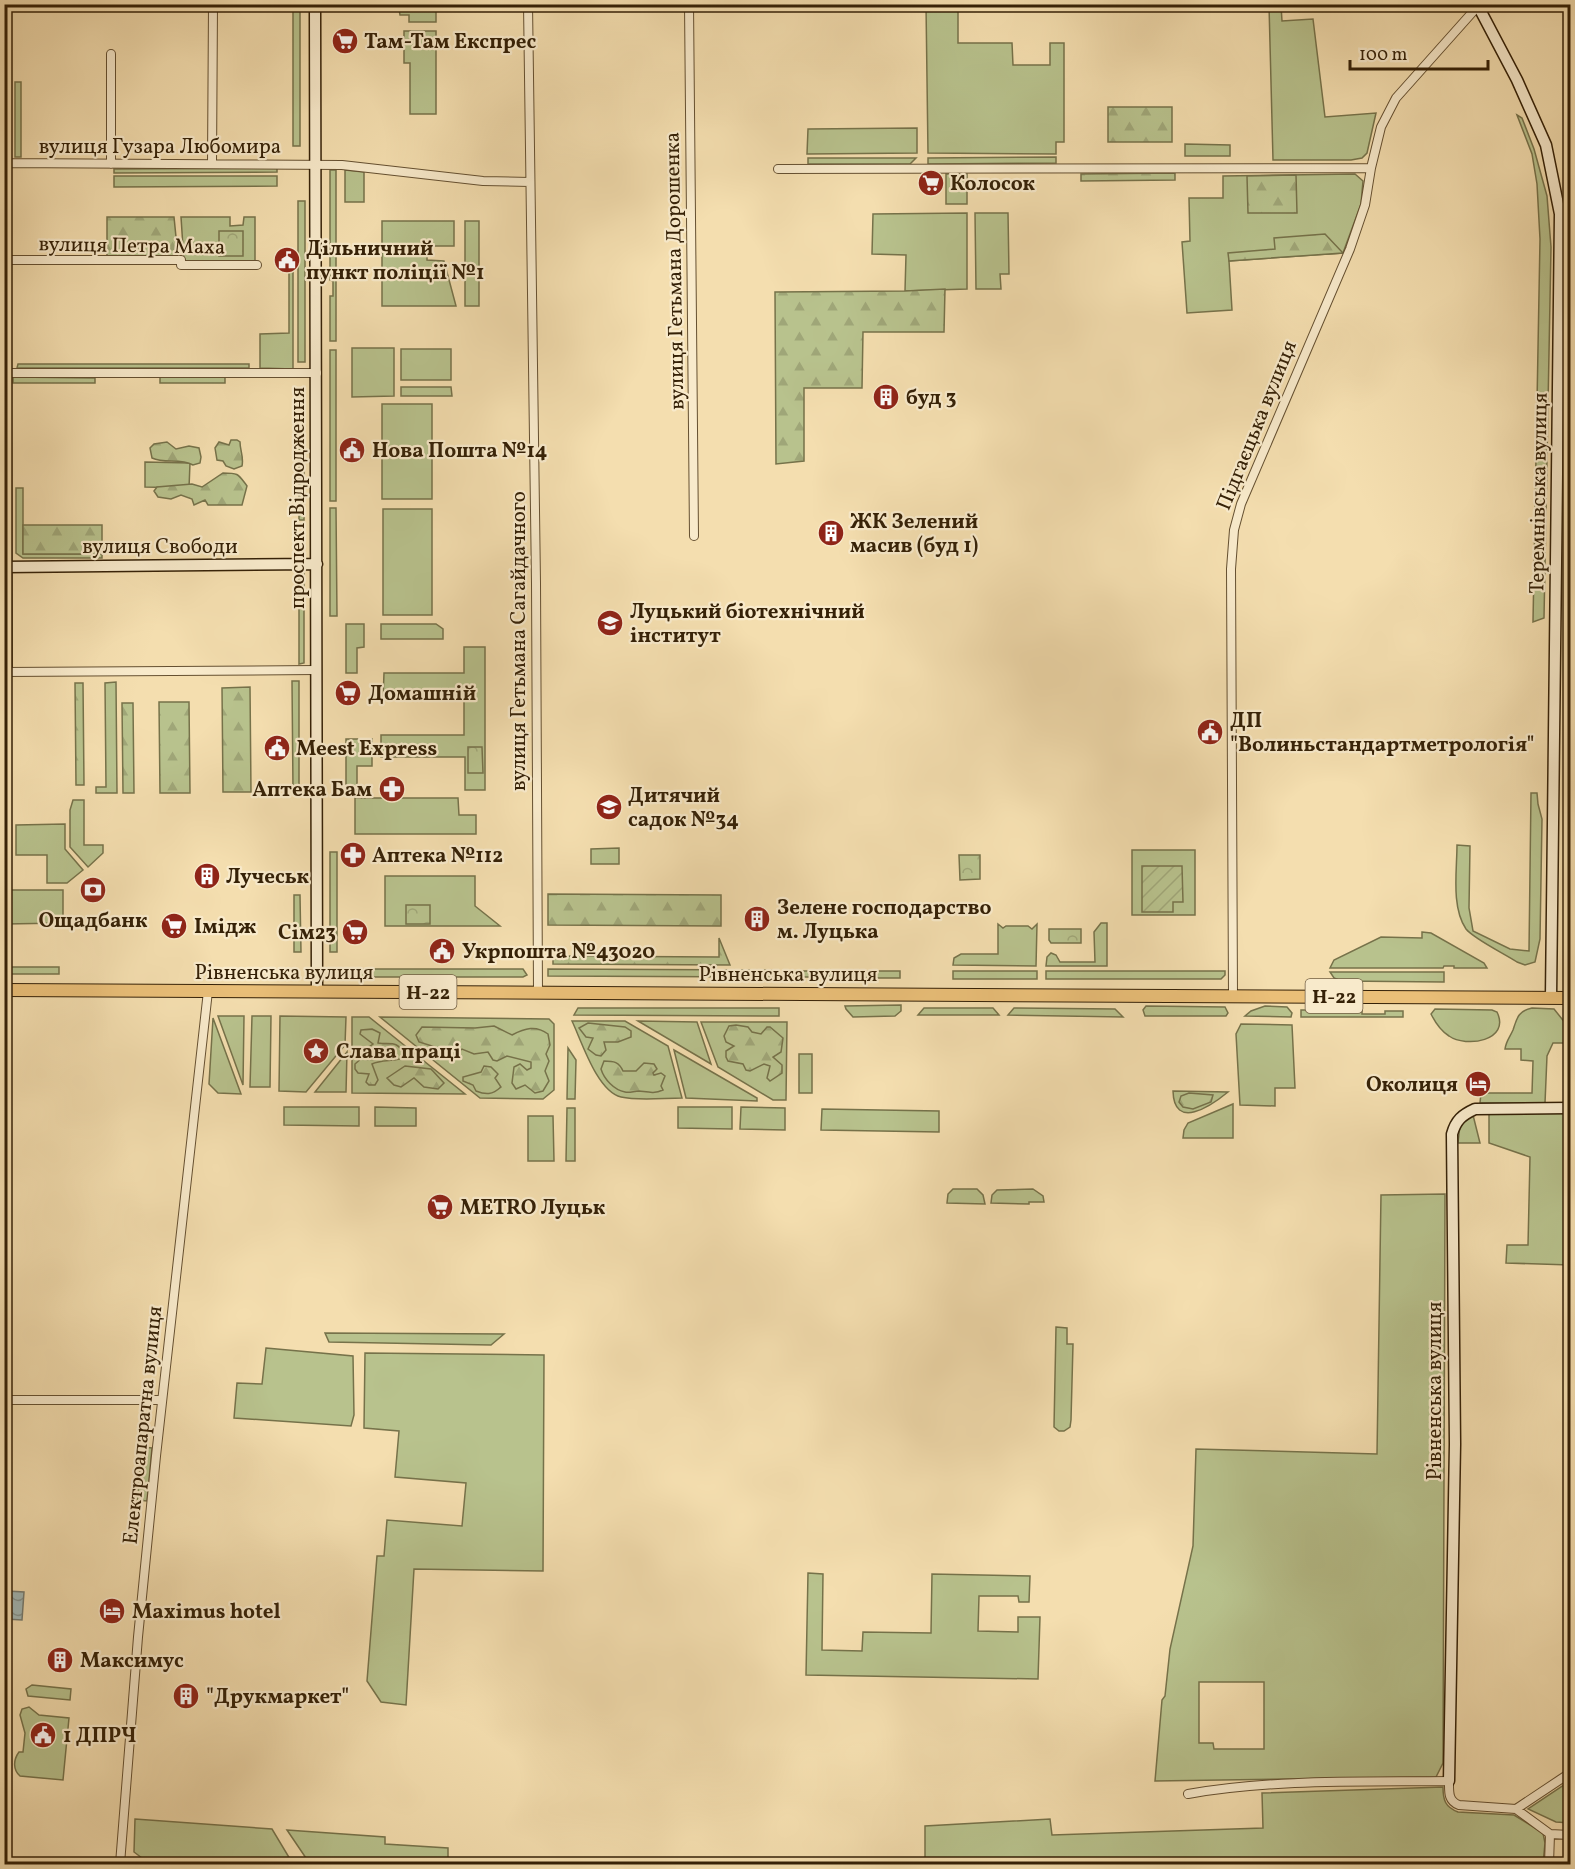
<svg xmlns="http://www.w3.org/2000/svg" width="1575" height="1869" font-family="Vollkorn,serif">
  <style>
    .grass { fill: #b8c28d; stroke: #76724a; stroke-width: 1.5; fill-rule: evenodd }
    .forest { fill: url(#forest-firs); stroke: #76724a; stroke-width: 1.5 }
    .park { fill: url(#park-crowns); stroke: #76724a; stroke-width: 1.5 }
    .garden { fill: url(#garden-furrows); stroke: #76724a; stroke-width: 1.5 }
    .water { fill: url(#water-waves); stroke: #767c71; stroke-width: 1.5 }
    .lines { fill: none; stroke-linecap: round; stroke-linejoin: round }
    .street-casing { stroke: #655031; stroke-width: 10 }
    .secondary-casing { stroke: #352107; stroke-width: 13 }
    .primary-casing { stroke: #352107; stroke-width: 14 }
    .street { stroke: #f8eacb; stroke-width: 8 }
    .secondary { stroke: #f8eacb; stroke-width: 10 }
    .primary { stroke: #eabf78; stroke-width: 12 }
    .labels { text-anchor: middle; stroke-width: 4.5; stroke-linejoin: round; paint-order: stroke }
    .shield { fill: #f8eacb; stroke: #705d42; stroke-width: 1.5 }
    .shield-label { font-size: 20px; font-weight: bold; fill: #352107 }
    .poi-label { font-size: 21px; font-weight: bold; fill: #352107; stroke: #f8eacb; text-anchor: start }
    .street-label { font-size: 21px; fill: #352107; stroke: #f8eacb }
  </style>
  <defs>
    <pattern id="forest-firs" width="22" height="20" patternUnits="userSpaceOnUse" patternTransform="scale(1.5)"><rect width="22" height="20" fill="#b8c28d"/><path d="M5 1l3.5 6h-7zM16 11l3.5 6h-7z" fill="#9fa678"/></pattern>
    <pattern id="park-crowns" width="20" height="18" patternUnits="userSpaceOnUse" patternTransform="scale(1.5)"><rect width="20" height="18" fill="#b8c28d"/><path d="M2 6a3 3 0 1 1 6 0M12 15a3 3 0 1 1 6 0" fill="none" stroke="#9fa678"/></pattern>
    <pattern id="garden-furrows" width="10" height="10" patternUnits="userSpaceOnUse" patternTransform="scale(1.5)"><rect width="10" height="10" fill="#b8c28d"/><path d="M-1 1l2-2M0 10L10 0M9 11l2-2" fill="none" stroke="#9fa678"/></pattern>
    <pattern id="water-waves" width="16" height="10" patternUnits="userSpaceOnUse" patternTransform="scale(1.5)"><rect width="16" height="10" fill="#a2b9b7"/><path d="M0 5q4-4 8 0t8 0" fill="none" stroke="#859693"/></pattern>
  </defs>
  <rect width="100%" height="100%" fill="#f4deaf"/>
  <filter id="stains"><feTurbulence type="fractalNoise" baseFrequency=".00333" numOctaves="4"/><feColorMatrix values="0 0 0 0 .2 0 0 0 0 .09 0 0 0 0 .02 0 0 0 .5 -.17"/></filter>
  <radialGradient id="worn" r=".72"><stop offset=".6" stop-color="#630" stop-opacity="0"/><stop offset="1" stop-color="#630" stop-opacity=".3"/></radialGradient>
  <path class="grass" d="M293,5h7v141h-7z
    M403,5h33v17h-27v-7h-9l-1,-6z
    M926,5h32v38h54l1,22h37v-22h14v99h-8v12l-128,-1z
    M1269,5h12l1,16 31,-2 12,98 51,-4 -9,40 -5,5 -11,2h-78z
    M404,31h32v83h-26v-51h-6z
    M15,82h6v75h-6z
    M1517,115l5,3 12,31 13,47 4,51 -7,371 -11,4 7,-383 -3,-55 -5,-30z
    M917,128v25l-110,1 1,-25z
    M1185,144l45,1v11h-45z
    M1056,157v6l-128,1v-6z
    M808,158h108l-6,6h-102z
    M277,168v4l-163,1v-4z
    M330,170h6v171h-6v-45h3v-15l-3,-1z
    M345,170l19,2v30h-19z
    M946,174h21v30h-21z
    M1355,174l8,7 -2,23 -18,49 -114,8 3,49 -45,3 -5,-71 8,-1 -1,-43h34v-22z
    M114,176h163v10l-163,1z
    M298,201h7v161h-7z
    M967,213v76l-62,2 1,-36 -34,-1 1,-40z
    M975,213h33l1,61h-9l1,15h-25z
    M181,217h49v9l13,-1 1,-8h11v45h-71z
    M382,221h72v25h-27v14l17,1 12,45h-74z
    M465,221h14v85h-14z
    M289,269h4v100l-33,-1v-34l29,-1z
    M352,348h42v48l-42,1z
    M401,349h50v31h-50z
    M330,350h6v151h-6z
    M18,364h231v4h-232z
    M13,377l82,1v5h-82z
    M160,377h65v6h-65z
    M401,387h50l1,9h-51z
    M382,404h50v95h-50z
    M299,432h5v88h-5z
    M145,462l45,1 -1,25 -44,-1z
    M16,488h7v66h79v4h-79l-7,-5z
    M330,508h6l1,108h-7z
    M383,509h49v106h-49z
    M299,573h5v90l-5,1z
    M346,624h18v23l-7,1v25h-11z
    M381,624h55l7,5v10h-62z
    M464,647h21v143h-20v-33h-84v-22h83v-35h-81l1,-27h80z
    M292,681h7v107l-6,1z
    M116,682l1,111h-21v-6h10l-1,-104z
    M346,739h26v27h-15v24h-11z
    M1531,793h6l1,11 4,15 -2,120 -5,23 -10,3 -8,-3c-12,-8 -43,-23 -51,-33 -15,-22 -9,-59 -9,-84l13,1 -1,62 4,23 37,18 19,2z
    M355,798h103l1,17h17v19h-121z
    M73,800h11v45h19v8l-15,14 -18,-20v-37z
    M65,824v25l18,21 -16,13h-20v-28h-31v-30z
    M619,848v16h-28v-15z
    M1132,850h63v65h-63z
    M330,852h7v100h-7z
    M385,876h90v30l25,20h-115z
    M5,890h58v33l-58,1z
    M294,895h6l1,57h-7z
    M1101,923h6v43h-61l1,-9 4,-4 5,2 4,7h35l-1,-30z
    M998,924l5,4 3,-2h22l4,3 5,-5 -1,42 -83,-1 1,-7 7,-4h37z
    M1422,932l9,1 53,30 3,5h-33v-2h-10l-1,2h-113l4,-8 47,-23 41,1z
    M5,967h54v7h-54z
    M355,969h168l4,6 -4,2h-168z
    M548,969l231,1v7l-231,-1z
    M791,971h109v7h-71v-4h-18v3h-20z
    M953,971h84v8h-84z
    M1046,971h179v4l-4,4h-175z
    M1330,972h114v10l-103,-1 -7,-3z
    M901,1005v6l-6,5 -42,1 -7,-8 -1,-3z
    M1146,1006l79,1 3,6 -2,3h-81l-2,-6z
    M1265,1006l22,1 5,6 -1,4 -46,-1 6,-5z
    M578,1008h201v8l-205,-1z
    M924,1008h69l6,7h-81z
    M1014,1008l101,1 8,8 -115,-2z
    M1532,1008l22,1 16,20v14h-17l-6,13 -2,47h-65l1,-10h51l1,-32 -12,-1v-11h-16c1,-8 5,-12 8,-19 4,-12 5,-19 19,-22z
    M1435,1009l57,1 5,2c14,29 -31,36 -48,24 -8,-5 -14,-14 -18,-22z
    M1301,1010h61v4h23v-3h18v6h-102z
    M218,1016h26l-1,69z
    M252,1016h19l-1,71h-20z
    M280,1016l66,1 -1,28 -39,47 -27,-1z
    M352,1017h17l96,77 -113,-1z
    M380,1017l169,2 5,5v66l-11,9 -63,-1z
    M213,1018l28,76 -23,-1 -9,-9z
    M572,1021h53l43,25 14,52c-18,0 -44,3 -61,-1 -24,-6 -39,-55 -49,-76z
    M638,1021l59,1 14,42z
    M701,1022h86l-1,78h-13l-55,-33z
    M1241,1024l51,1 3,63h-20v18l-35,-1 -4,-71z
    M568,1048l8,12 -1,39h-8z
    M674,1050l83,48v3l-71,-3z
    M347,1052l-1,40h-31z
    M799,1054h13v39h-13z
    M1173,1091l55,1c-17,14 -54,39 -55,-1z
    M1233,1104v34h-50l1,-8 4,-7z
    M284,1107h75v19l-75,-1z
    M375,1107l41,1v18h-41z
    M678,1107h54v22l-54,-1z
    M741,1107l44,1v22l-45,-1z
    M567,1108h8v53h-9z
    M822,1109l117,2v21l-118,-2z
    M1489,1113h81v71h-5l-1,55h6v26l-64,-2 1,-18h21l2,-88 -41,-14z
    M1473,1115l7,28h-22l2,-18z
    M528,1116h25l1,45h-26z
    M953,1189h24l6,6 2,9 -38,-1 1,-9z
    M1033,1189l10,7 1,6h-15v2l-38,-1 1,-8 5,-5z
    M1445,1194l-2,569 -7,14 -281,4 7,-81 3,-4 5,-47 23,-103 3,-97 181,5 4,-259zM1199,1682h65v67h-50l-1,-6h-14z
    M1056,1327l11,1v16h6l-2,76 -1,7 -6,4h-5l-5,-4z
    M325,1333l179,1 -13,11 -162,-3z
    M266,1348l87,8 1,59 -3,11 -117,-8 3,-35 25,1z
    M365,1353l179,2 -1,216 -129,-2 -8,136 -25,-3 -14,-21 10,-125h7l3,-36 75,6 4,-43 -71,-6 4,-46 -35,-3z
    M142,1447l10,1 -5,53 -10,-1z
    M808,1573l15,1 -1,76 40,1 1,-19 68,1 1,-59 98,2 -1,26h-10l-1,-6h-39l-1,35 40,1v-15h22l-2,62 -232,-4z
    M32,1685l39,4 -1,11 -42,-4 -2,-7z
    M29,1707l10,8 30,3 -6,62 -43,-4c-7,-6 -7,-16 -1,-24h4l2,-19 -5,-18 2,-6z
    M1570,1781v42l-14,-1 -28,-13z
    M1443,1787c0,13 2,20 15,25l56,3 29,18 2,10 -2,21h-618v-38l125,-7 2,16 211,-7 -1,-35z
    M135,1819l137,10 21,35 -147,-3 -12,-9z
    M287,1830l98,7v7l63,4v16h-138z"/>
  <path class="forest" d="M1108,107h64v35h-64z
    M1175,173v7l-94,1v-7z
    M1296,175l1,38h-49l-1,-37z
    M107,217h67l4,40h-71z
    M1325,234l18,19 -114,8 -1,-8 47,-4 -1,-11z
    M945,289l-1,43h-81l-1,56h-58v73l-28,3 -1,-172 130,-1z
    M231,440h6l3,2c0,9 4,15 2,24l-8,3 -8,-3 -3,-5 -6,-1 -2,-12 4,-6 10,3z
    M167,442l9,7 13,-3 10,2 2,9 -1,6 -7,2c-14,-7 -28,-1 -41,-7l-2,-10 4,-4z
    M223,473c16,0 15,1 24,13l-5,19h-34l-3,-5 -11,5 -2,-6 -11,-4 -10,4 -13,-2 -4,-6 3,-4 35,-3 10,3z
    M23,525h79v29h-79z
    M75,683h8l1,102h-8z
    M250,687l1,105h-28l-1,-104z
    M159,702h30l1,91h-30z
    M122,703h11l1,90h-11z
    M548,894l173,1v31l-173,-1z
    M719,938l11,27 -177,-1v-8l166,1z
    M588,1023l37,4 6,4v6l-13,5h-14l2,8 -5,6 -5,-1 -8,-6 5,-11 -7,-1 -7,-9z
    M736,1025l12,2 4,5 9,2 6,-7h3l13,11 -2,14 -8,5 9,8v8l-12,8 -3,-3 3,-12 -6,-2 -14,7 -4,-1 -3,-6 -15,-3 -2,-4v-6l8,-5 -8,-4 -2,-6 5,-10z
    M494,1026l18,9c13,-7 24,-10 36,-1l2,11 -4,9 3,7 -4,10 4,10 -6,10 -8,2 -10,-8 -9,4 -4,-6 2,-16 6,-3 7,6 4,-2v-6l-24,-6 -10,5 -4,-1 -5,-8 -14,2 -12,-5 -8,7h-12l-7,-9 -16,-5 -3,-7 6,-8 53,1z
    M372,1029l8,4 -2,10c12,2 19,-3 25,10l-3,6c-9,2 -21,1 -28,5l6,16 -3,5h-6l-3,-3 3,-8 -11,-1 -3,-4v-5l8,-7 -1,-5 11,-8 -13,-10 1,-4z
    M604,1061c10,0 15,1 19,10h13l8,-8 10,1 3,5 -4,4 1,2 7,-2 4,3 -4,10 2,4c-9,4 -15,2 -24,1 -5,0 -9,2 -14,1 -11,-2 -21,-13 -24,-23z
    M405,1066l26,3 13,14 -6,6 -14,-2 -10,-9 -13,9 -7,-2 -7,-7z
    M484,1066l7,1 7,7 -3,4 6,9c-9,8 -15,8 -25,4l-3,-6 -10,-4v-4l18,-5z
    M1189,1093l24,2 -2,7 -18,7 -10,-2 -4,-5 2,-6z"/>
  <path class="park" d="M219,231h24v25h-24z
    M468,747h14l1,26h-15z
    M959,855h21v24l-20,1z
    M406,905h24v19h-24z
    M1049,929h32v14h-30l-2,-3z"/>
  <path class="garden" d="M1142,866h40l1,36h-10v10h-31z"/>
  <path class="water" d="M7,1591l17,1 -2,28 -16,-1z"/>
  <g class="lines">
    <defs>
      <path id="street" d="M6,4l2,668
        M528,4l8,579 2,409
        M689,4l5,532
        M4,163l338,2 141,16 47,1
        M111,164v-110
        M212,164l1,-160
        M778,169l593,-1
        M6,260h175v5h76
        M6,373h311
        M4,672l313,-2
        M1233,996l-2,-427 3,-39 7,-26 109,-255 15,-44 6,-37 10,-41 15,-29 82,-92 7,-2
        M4,1400h158
        M1188,1794c86,-15 174,-12 261,-13 0,11 -1,20 10,24l57,4 34,25
        M1516,1809l54,-36
        M1550,1834l20,1
        M119,1864v-2l43,2
        M120,1864l18,-227 18,-181 52,-465
        M1549,1864l1,-30"/>
      <path id="secondary" d="M315,4l2,987
        M1477,4l40,76 29,65 14,69 -9,783
        M4,567l313,-3
        M1449,1781l6,-337 -3,-310c4,-14 10,-19 23,-25l95,-1"/>
      <path id="primary" d="M4,990l1566,8"/>
    </defs>
    <use href="#street" class="street-casing"/>
    <use href="#secondary" class="secondary-casing"/>
    <use href="#primary" class="primary-casing"/>
    <use href="#street" class="street"/>
    <use href="#secondary" class="secondary"/>
    <use href="#primary" class="primary"/>
  </g>
  <defs>
    <symbol id="supermarket-disc" viewBox="-11 -11 22 22"><circle r="9.5" fill="#8f2418" stroke="#f8eacb"/><path d="M-6-5.5h2.5l.6 2H6L4.5 2H-2.5L-4.4-4H-6ZM-1.5 3.2a1.3 1.3 0 1 0 .1 0ZM3 3.2a1.3 1.3 0 1 0 .1 0Z" fill="#fff"/></symbol>
    <symbol id="civic-disc" viewBox="-11 -11 22 22"><circle r="9.5" fill="#8f2418" stroke="#f8eacb"/><path d="M-.6-6.5H3V-4.5H.6V-3L4-1V1h2V6H-6V1h2V-1L-.6-3ZM-1.2 2.5V6h2.4V2.5Z" fill="#fff"/></symbol>
    <symbol id="building-disc" viewBox="-11 -11 22 22"><circle r="9.5" fill="#8f2418" stroke="#f8eacb"/><path d="M-4-6H4V6H1V3H-1V6H-4ZM-2.5-4.3h1.7v1.8h-1.7ZM.8-4.3h1.7v1.8H.8ZM-2.5-1h1.7V.8h-1.7ZM.8-1h1.7V.8H.8Z" fill="#fff"/></symbol>
    <symbol id="university-disc" viewBox="-11 -11 22 22"><circle r="9.5" fill="#8f2418" stroke="#f8eacb"/><path d="M0-5L7-2L0 1L-7-2ZM-4 1L0 2.5L4 1V4Q0 6-4 4Z" fill="#fff"/></symbol>
    <symbol id="pharmacy-disc" viewBox="-11 -11 22 22"><circle r="9.5" fill="#8f2418" stroke="#f8eacb"/><path d="M-2-6h4v4h4v4h-4v4h-4v-4h-4v-4h4Z" fill="#fff"/></symbol>
    <symbol id="school-disc" viewBox="-11 -11 22 22"><circle r="9.5" fill="#8f2418" stroke="#f8eacb"/><path d="M0-5L7-2L0 1L-7-2ZM-4 1L0 2.5L4 1V4Q0 6-4 4Z" fill="#fff"/></symbol>
    <symbol id="bank-disc" viewBox="-11 -11 22 22"><circle r="9.5" fill="#8f2418" stroke="#f8eacb"/><path d="M-6-4H6V4H-6ZM0-2.3a2.3 2.3 0 1 0 0 4.6a2.3 2.3 0 1 0 0-4.6Z" fill="#fff"/></symbol>
    <symbol id="sight-disc" viewBox="-11 -11 22 22"><circle r="9.5" fill="#8f2418" stroke="#f8eacb"/><path d="M0-6L1.8-2.2L6-1.7L2.9 1.2L3.7 5.4L0 3.3L-3.7 5.4L-2.9 1.2L-6-1.7L-1.8-2.2Z" fill="#fff"/></symbol>
    <symbol id="hotel-disc" viewBox="-11 -11 22 22"><circle r="9.5" fill="#8f2418" stroke="#f8eacb"/><path d="M-6-4.5h1.5V1H6V5H4.5V3h-9V5H-6ZM-4 0a1.8 1.8 0 1 1 3.6 0ZM.5 0V-2.5h3Q6-2.5 6 0Z" fill="#fff"/></symbol>
  </defs>
  <g fill-rule="evenodd">
    <use href="#supermarket-disc" x="330" y="26" width="30" height="30"/>
    <use href="#supermarket-disc" x="916" y="168" width="30" height="30"/>
    <use href="#civic-disc" x="272" y="245" width="30" height="30"/>
    <use href="#building-disc" x="871" y="382" width="30" height="30"/>
    <use href="#civic-disc" x="337" y="435" width="30" height="30"/>
    <use href="#building-disc" x="816" y="518" width="30" height="30"/>
    <use href="#university-disc" x="595" y="608" width="30" height="30"/>
    <use href="#supermarket-disc" x="333" y="678" width="30" height="30"/>
    <use href="#civic-disc" x="1195" y="717" width="30" height="30"/>
    <use href="#civic-disc" x="262" y="733" width="30" height="30"/>
    <use href="#pharmacy-disc" x="377" y="774" width="30" height="30"/>
    <use href="#school-disc" x="594" y="792" width="30" height="30"/>
    <use href="#pharmacy-disc" x="338" y="840" width="30" height="30"/>
    <use href="#building-disc" x="192" y="861" width="30" height="30"/>
    <use href="#bank-disc" x="78" y="875" width="30" height="30"/>
    <use href="#building-disc" x="742" y="904" width="30" height="30"/>
    <use href="#supermarket-disc" x="159" y="911" width="30" height="30"/>
    <use href="#supermarket-disc" x="340" y="917" width="30" height="30"/>
    <use href="#civic-disc" x="427" y="936" width="30" height="30"/>
    <use href="#sight-disc" x="301" y="1036" width="30" height="30"/>
    <use href="#hotel-disc" x="1463" y="1069" width="30" height="30"/>
    <use href="#supermarket-disc" x="425" y="1192" width="30" height="30"/>
    <use href="#hotel-disc" x="97" y="1596" width="30" height="30"/>
    <use href="#building-disc" x="45" y="1645" width="30" height="30"/>
    <use href="#building-disc" x="171" y="1681" width="30" height="30"/>
    <use href="#civic-disc" x="28" y="1720" width="30" height="30"/>
  </g>
  <g class="labels">
    <g class="shield">
      <rect x="399.5" y="975" width="57" height="34" rx="4.5"/>
      <rect x="1305.5" y="979" width="57" height="34" rx="4.5"/>
    </g>
    <g class="shield-label">
      <text x="428" y="999">Н-22</text>
      <text x="1334" y="1003">Н-22</text>
    </g>
    <g class="poi-label">
      <text x="364" y="48">Там-Там Експрес</text>
      <text x="950" y="190">Колосок</text>
      <text x="306" y="255">Дільничний<tspan x="306" dy="24">пункт поліції №1</tspan></text>
      <text x="906" y="404">буд 3</text>
      <text x="372" y="457">Нова Пошта №14</text>
      <text x="850" y="528">ЖК Зелений<tspan x="850" dy="24">масив (буд 1)</tspan></text>
      <text x="630" y="618">Луцький біотехнічний<tspan x="630" dy="24">інститут</tspan></text>
      <text x="368" y="700">Домашній</text>
      <text x="1230" y="727">ДП<tspan x="1230" dy="24">"Волиньстандартметрологія"</tspan></text>
      <text x="296" y="755">Meest Express</text>
      <text x="372" y="796" text-anchor="end">Аптека Бам</text>
      <text x="628" y="802">Дитячий<tspan x="628" dy="24">садок №34</tspan></text>
      <text x="372" y="862">Аптека №112</text>
      <text x="226" y="883">Лучеськ</text>
      <text x="777" y="914">Зелене господарство<tspan x="777" dy="24">м. Луцька</tspan></text>
      <text x="93" y="927" text-anchor="middle">Ощадбанк</text>
      <text x="194" y="933">Імідж</text>
      <text x="336" y="939" text-anchor="end">Сім23</text>
      <text x="462" y="958">Укрпошта №43020</text>
      <text x="336" y="1058">Слава праці</text>
      <text x="1458" y="1091" text-anchor="end">Околиця</text>
      <text x="460" y="1214">METRO Луцьк</text>
      <text x="132" y="1618">Maximus hotel</text>
      <text x="80" y="1667">Максимус</text>
      <text x="206" y="1703">"Друкмаркет"</text>
      <text x="63" y="1742">1 ДПРЧ</text>
    </g>
    <g class="street-label">
      <text x="160" y="153">вулиця Гузара Любомира</text>
      <text transform="translate(132 245) rotate(1)" y="7">вулиця Петра Маха</text>
      <text transform="translate(674 271) rotate(-91)" y="7">вулиця Гетьмана Дорошенка</text>
      <text transform="translate(1256 425) rotate(-68)" y="7">Підгаєцька вулиця</text>
      <text transform="translate(1538 493) rotate(-89)" y="7">Теремнівська вулиця</text>
      <text transform="translate(297 498) rotate(-90)" y="7">проспект Відродження</text>
      <text x="160" y="553">вулиця Свободи</text>
      <text transform="translate(518 641) rotate(-90)" y="7">вулиця Гетьмана Сагайдачного</text>
      <text x="284" y="979">Рівненська вулиця</text>
      <text x="788" y="981">Рівненська вулиця</text>
      <text transform="translate(1434 1391) rotate(-90)" y="7">Рівненська вулиця</text>
      <text transform="translate(142 1425) rotate(-84)" y="7">Електроапаратна вулиця</text>
    </g>
  </g>
  <rect width="1575" height="1869" fill="none" stroke="#f4deaf" stroke-width="24"/>
  <rect x="6" y="6" width="1563" height="1857" fill="none" stroke="#352107" stroke-width="3"/>
  <rect x="12" y="12" width="1551" height="1845" fill="none" stroke="#352107" stroke-width="1.5"/>
  <path d="M1350 60v9h138v-9" fill="none" stroke="#352107" stroke-width="3"/>
  <text x="1359" y="60" font-size="18" fill="#352107" stroke="#f8eacb" stroke-width="4.5" paint-order="stroke">100 m</text>
  <rect width="100%" height="100%" filter="url(#stains)"/>
  <rect width="100%" height="100%" fill="url(#worn)"/>
</svg>
